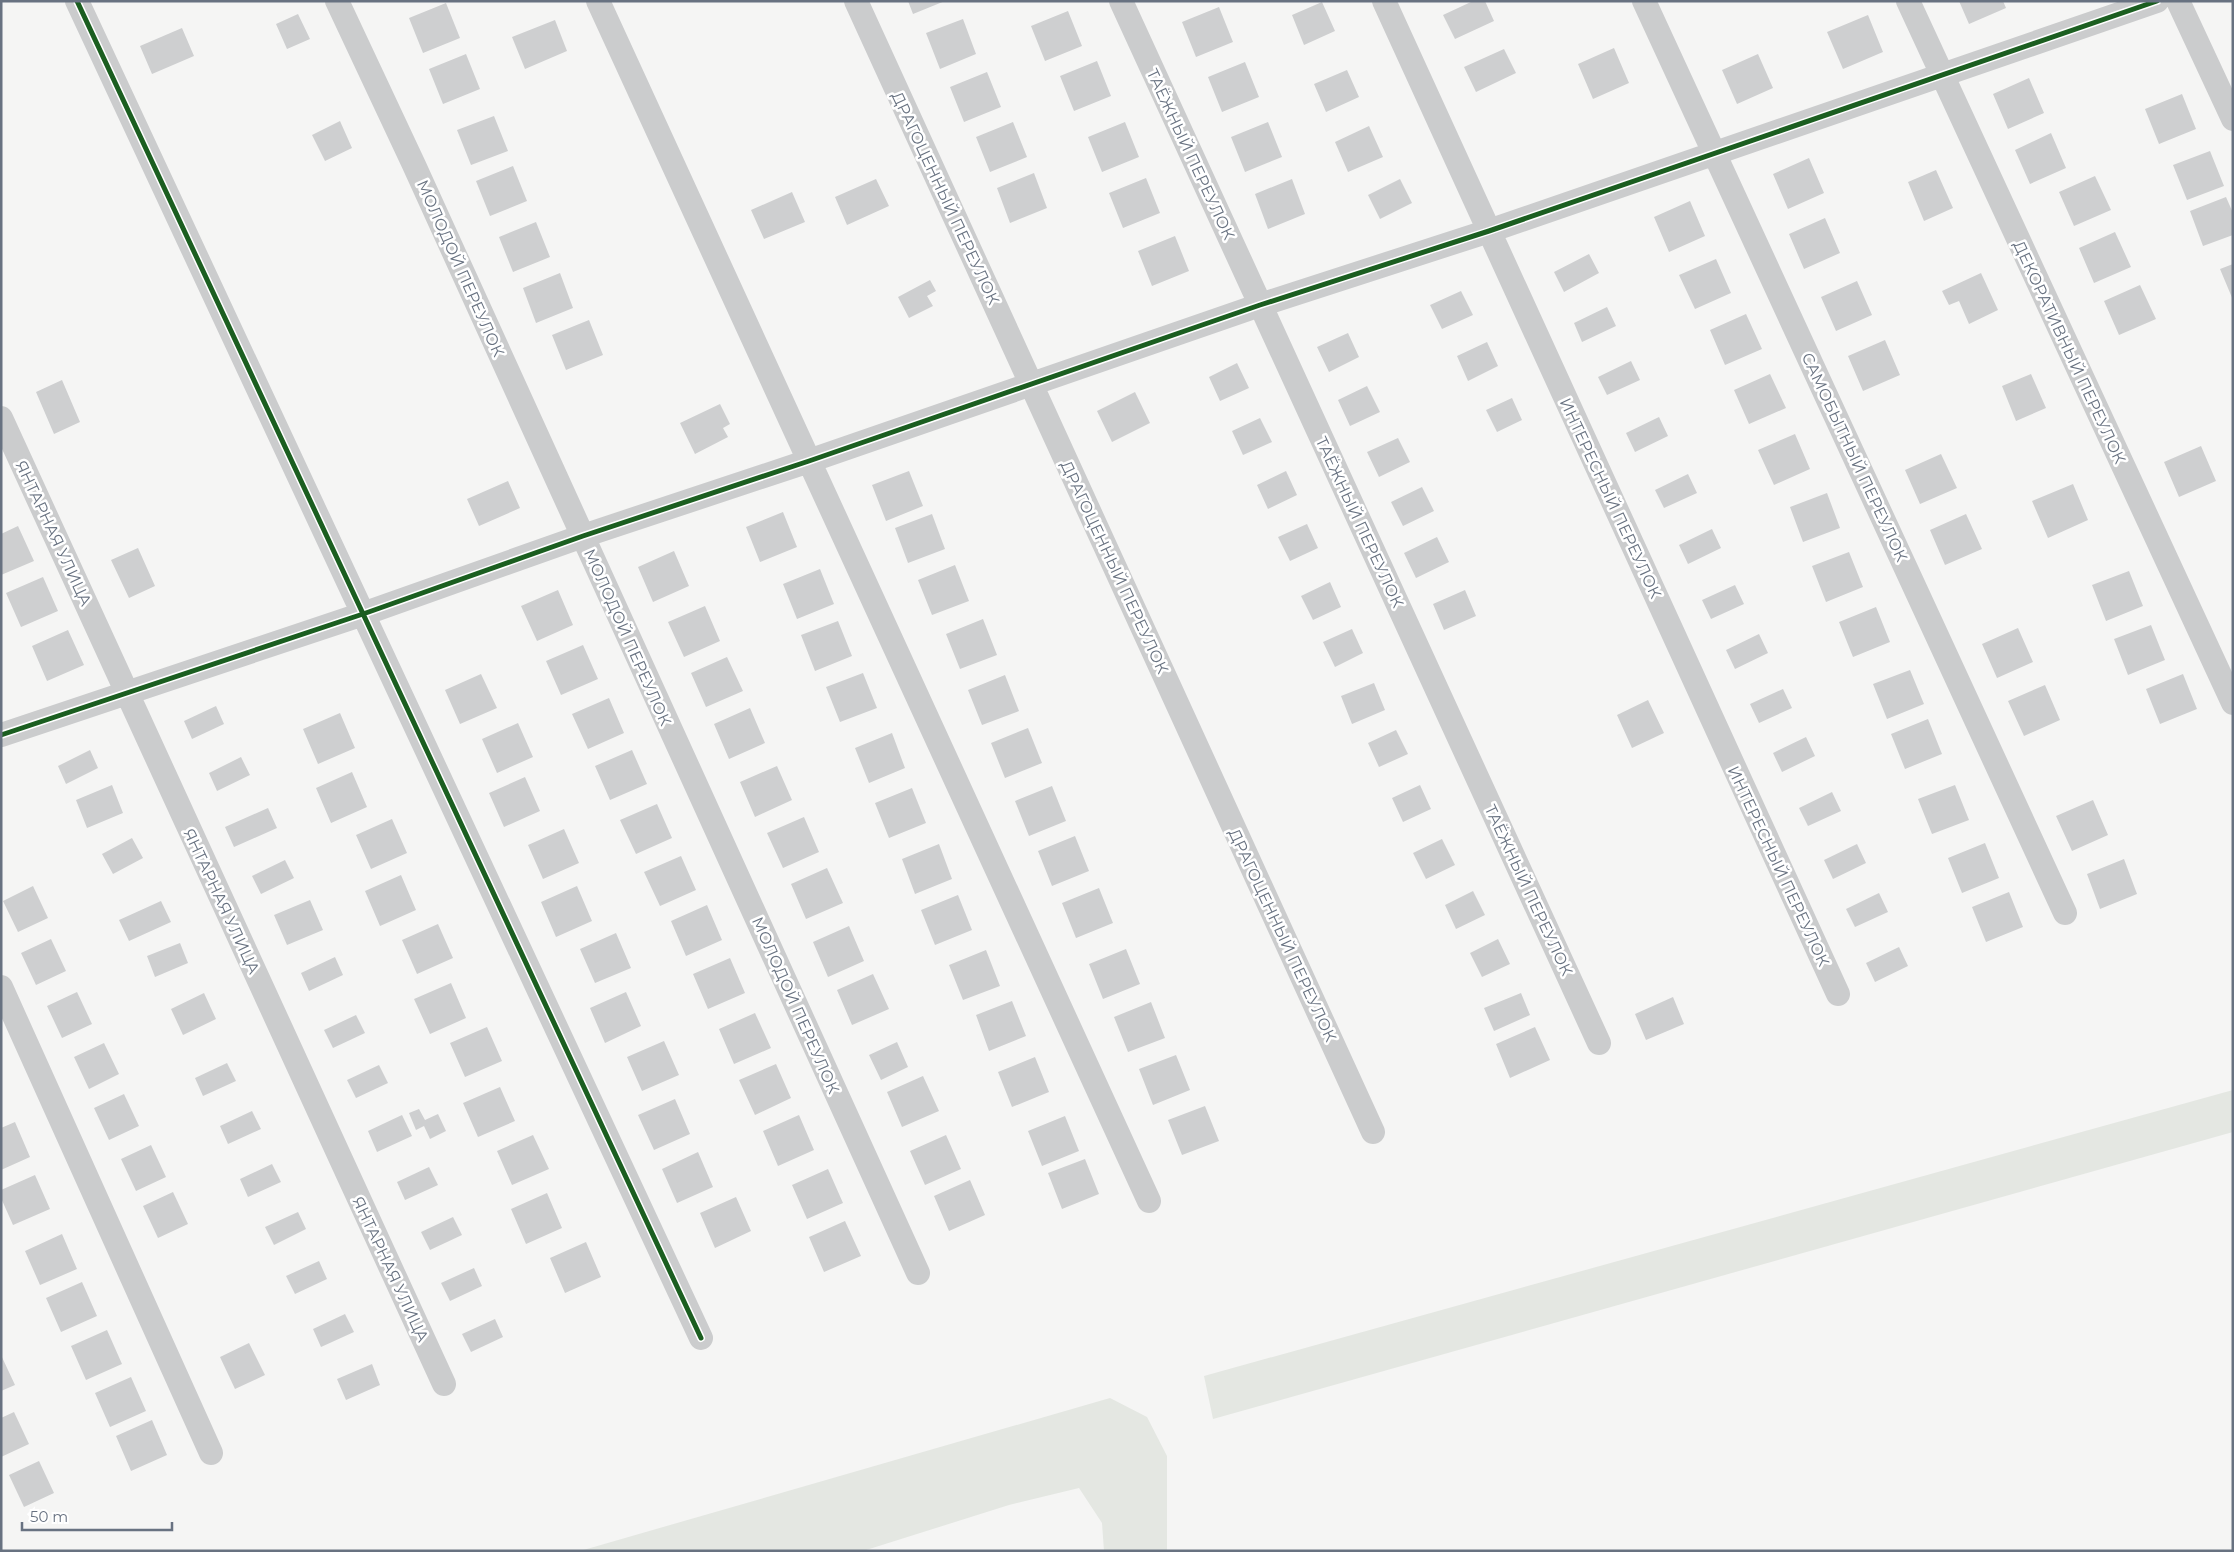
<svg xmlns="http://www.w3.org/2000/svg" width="2234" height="1552" font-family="Montserrat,sans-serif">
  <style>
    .green { fill: #e4e7e2 }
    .building { fill: #cecfd0 }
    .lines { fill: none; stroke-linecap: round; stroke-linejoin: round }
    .minor { stroke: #cbcccd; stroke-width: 24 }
    .cycleway-casing { stroke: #fff; stroke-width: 8 }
    .cycleway { stroke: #1b5e20; stroke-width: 5 }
    .labels { text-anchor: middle; stroke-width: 5; stroke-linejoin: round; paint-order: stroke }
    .street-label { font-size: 16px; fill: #687281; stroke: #fff }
  </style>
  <rect width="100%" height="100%" fill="#f5f5f4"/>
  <path class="green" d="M2233,1090v42l-1020,287 -9,-43z
    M1110,1398l37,19 20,39v95h-63l-2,-28 -23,-35 -70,17 -146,46h-283z"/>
  <path class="building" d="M908,1h37l-32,13z
    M1473,1h12l9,20 -39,18 -12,-24z
    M1959,1h44l3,7 -37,16z
    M1322,2l13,29 -31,14 -12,-30z
    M446,3l14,35 -37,15 -14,-35z
    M1219,7l14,35 -37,15 -14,-35z
    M1068,11l14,35 -37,15 -14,-35z
    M298,14l12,25 -23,10 -11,-25z
    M1868,15l15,37 -40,17 -16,-37z
    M963,19l13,35 -36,15 -14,-36z
    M555,20l12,31 -42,18 -13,-32z
    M182,28l12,28 -42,18 -12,-28z
    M1614,48l15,35 -36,16 -15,-35z
    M1504,49l12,24 -40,19 -12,-25z
    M466,54l14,35 -37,15 -14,-35z
    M1758,54l15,34 -36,16 -15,-34z
    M1097,61l14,35 -37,15 -14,-35z
    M1245,62l14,35 -37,15 -14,-35z
    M1347,70l12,27 -33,15 -12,-28z
    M987,72l14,35 -37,15 -14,-35z
    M2029,78l15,35 -36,16 -15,-35z
    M2182,94l14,35 -37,15 -14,-35z
    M494,116l14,35 -37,14 -14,-35z
    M340,121l12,27 -27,13 -13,-26z
    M1013,122l14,35 -37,15 -14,-35z
    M1125,122l14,35 -37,15 -14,-35z
    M1268,122l14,35 -37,15 -14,-35z
    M1369,126l14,31 -35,15 -13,-30z
    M2051,133l15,35 -36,16 -15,-34z
    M2210,151l14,35 -37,14 -14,-35z
    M1809,158l15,35 -36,16 -15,-35z
    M513,166l14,35 -37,15 -14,-35z
    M1936,170l17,38 -29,13 -16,-39z
    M1034,173l13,35 -37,15 -13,-35z
    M2095,176l16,34 -37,16 -15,-34z
    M1146,178l14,35 -37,15 -14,-35z
    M876,179l13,27 -42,19 -12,-28z
    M1292,179l13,35 -37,15 -13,-35z
    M1400,179l12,24 -32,16 -12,-24z
    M792,192l13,30 -41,17 -13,-29z
    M2226,197l7,16v22l-30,11 -13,-35z
    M1690,201l15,35 -36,16 -15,-35z
    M1825,218l15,35 -36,16 -15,-35z
    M536,222l14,35 -37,15 -14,-35z
    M2115,232l16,35 -37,16 -15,-35z
    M1175,236l14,35 -37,15 -14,-35z
    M1589,254l10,19 -35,19 -10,-20z
    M1716,259l15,34 -36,16 -16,-34z
    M2233,264v36l-13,-31z
    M560,273l13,35 -37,15 -13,-35z
    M1981,273l17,37 -29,14 -10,-23 -10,4 -7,-14z
    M930,280l6,11 -9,5 6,10 -24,12 -11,-21z
    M1857,281l15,34 -36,16 -15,-34z
    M2140,285l16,34 -37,16 -15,-34z
    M1461,291l12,24 -31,14 -12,-24z
    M1607,307l9,19 -34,16 -8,-19z
    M1746,314l16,35 -37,16 -15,-35z
    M589,320l14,35 -37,15 -14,-35z
    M1348,333l11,24 -30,15 -12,-25z
    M1885,340l15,35 -37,16 -15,-35z
    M1487,342l11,24 -30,15 -11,-25z
    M1631,361l9,19 -33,15 -9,-18z
    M1237,363l12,25 -29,13 -11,-24z
    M1770,374l16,34 -37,16 -15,-34z
    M2031,374l15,34 -30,13 -14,-35z
    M62,380l18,42 -26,12 -18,-42z
    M1367,386l13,26 -30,14 -12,-26z
    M1135,392l15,31 -38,19 -15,-31z
    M1512,398l10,22 -25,12 -11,-22z
    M720,404l10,20 -7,4 5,9 -33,17 -15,-31z
    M1659,417l9,19 -33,16 -9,-19z
    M1260,418l12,24 -29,13 -11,-24z
    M1795,434l15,35 -36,16 -16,-35z
    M1398,438l12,24 -31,15 -12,-25z
    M2201,446l15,35 -37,16 -15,-35z
    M1941,454l16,34 -37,16 -15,-34z
    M909,471l14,35 -37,15 -14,-36z
    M1286,471l11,24 -29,14 -11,-24z
    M1688,474l9,19 -33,15 -9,-18z
    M508,481l12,27 -41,18 -12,-27z
    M2073,484l15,36 -40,18 -16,-37z
    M1422,487l12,24 -31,15 -12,-24z
    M1827,493l13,35 -37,14 -13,-35z
    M783,512l14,35 -37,15 -14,-35z
    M932,514l13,35 -37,14 -13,-35z
    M1966,514l16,35 -37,16 -15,-35z
    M1307,524l11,24 -28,13 -12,-24z
    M18,526l16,35 -33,14v-41z
    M1712,529l9,19 -33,16 -9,-19z
    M1437,537l12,25 -33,16 -12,-25z
    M138,548l17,38 -26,12 -18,-38z
    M674,551l15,35 -36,16 -15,-35z
    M1849,552l14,35 -37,15 -14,-36z
    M955,565l14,36 -37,14 -14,-35z
    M820,569l14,35 -37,15 -14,-35z
    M2129,571l14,35 -37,15 -14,-36z
    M43,577l15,34 -37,16 -15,-34z
    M1330,582l11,25 -28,13 -12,-24z
    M1735,585l9,19 -33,15 -9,-19z
    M558,590l15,35 -36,16 -16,-35z
    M1465,590l11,26 -32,14 -11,-26z
    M705,606l15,35 -36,16 -16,-35z
    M1876,607l14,35 -37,15 -14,-35z
    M983,619l14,36 -37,14 -14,-35z
    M838,621l14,35 -37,15 -14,-36z
    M2151,625l14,35 -37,15 -14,-36z
    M2018,628l15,34 -36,16 -15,-34z
    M1352,629l11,24 -28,14 -12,-25z
    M68,630l16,35 -37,16 -15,-35z
    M1759,634l9,19 -33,16 -9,-19z
    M583,645l15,34 -37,16 -15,-34z
    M727,657l16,34 -37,16 -15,-34z
    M1910,670l14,34 -37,15 -14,-35z
    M863,673l14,35 -37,14 -14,-35z
    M481,674l16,34 -37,16 -15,-34z
    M2183,674l14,35 -37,15 -14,-35z
    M1005,675l14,36 -37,14 -14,-35z
    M1374,683l11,27 -33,14 -11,-28z
    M2045,685l15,35 -36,16 -16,-35z
    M1783,689l9,19 -33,15 -9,-19z
    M609,698l15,35 -36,16 -16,-35z
    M1648,700l16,33 -32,15 -15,-33z
    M216,706l8,18 -32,15 -8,-18z
    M750,708l15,35 -36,16 -15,-35z
    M340,713l15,35 -37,16 -15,-35z
    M1928,719l14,35 -37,15 -14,-35z
    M518,723l15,34 -36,16 -15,-34z
    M1028,728l14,35 -37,15 -14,-35z
    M1396,730l12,24 -29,13 -11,-24z
    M892,733l13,35 -36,15 -14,-35z
    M1806,737l9,19 -33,16 -9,-19z
    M90,750l8,18 -32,16 -8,-18z
    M632,750l15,34 -37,16 -15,-34z
    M241,757l9,18 -33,16 -8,-18z
    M777,766l15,34 -37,17 -15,-35z
    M352,772l15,35 -36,16 -15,-35z
    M525,777l15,34 -36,16 -15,-34z
    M112,785l11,28 -36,15 -11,-28z
    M1420,785l11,24 -28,13 -11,-24z
    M1955,785l14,35 -37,14 -14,-35z
    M1052,786l14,35 -37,15 -14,-35z
    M912,788l14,35 -37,15 -14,-35z
    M1832,792l9,19 -33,15 -9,-18z
    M2093,800l15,35 -36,16 -16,-35z
    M657,804l15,34 -36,16 -16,-34z
    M268,808l9,20 -43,19 -9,-20z
    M804,817l15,35 -36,16 -16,-35z
    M392,819l15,34 -36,16 -15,-34z
    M564,829l15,34 -36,16 -15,-34z
    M1075,836l14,35 -37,15 -14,-35z
    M132,838l11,20 -30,16 -11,-20z
    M1442,839l13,26 -29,14 -13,-26z
    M1985,843l14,35 -37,15 -14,-35z
    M939,844l13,35 -37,15 -13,-35z
    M1857,844l9,19 -33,16 -9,-19z
    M681,856l15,34 -36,16 -16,-34z
    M2124,859l13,35 -37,15 -13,-35z
    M285,860l9,18 -33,16 -9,-18z
    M827,868l16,35 -37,16 -15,-35z
    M401,875l15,35 -36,16 -15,-35z
    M33,886l15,32 -30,14 -15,-31z
    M577,886l15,35 -36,16 -15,-35z
    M1099,888l14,35 -37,15 -14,-35z
    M1473,891l12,24 -29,14 -11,-24z
    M2009,892l14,35 -37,15 -14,-35z
    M1879,893l9,19 -33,15 -9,-18z
    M958,895l14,35 -37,15 -14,-35z
    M310,900l13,30 -36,15 -13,-30z
    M161,901l10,21 -42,19 -10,-21z
    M707,905l15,35 -36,16 -15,-35z
    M438,924l15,34 -36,16 -15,-34z
    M849,926l15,35 -36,16 -15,-35z
    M616,933l15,35 -36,15 -15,-34z
    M51,939l15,32 -30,14 -15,-32z
    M1498,939l12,25 -28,13 -12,-24z
    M180,943l8,20 -33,14 -8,-21z
    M1899,947l9,19 -33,16 -9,-19z
    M1126,949l14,35 -37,15 -14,-35z
    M986,950l14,36 -37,14 -14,-35z
    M335,957l8,18 -34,16 -8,-18z
    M730,958l15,35 -37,16 -15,-35z
    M873,974l16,35 -37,16 -15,-35z
    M451,983l15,35 -36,16 -16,-35z
    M77,992l15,32 -30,14 -15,-32z
    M626,992l15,34 -36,17 -15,-35z
    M204,993l12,26 -33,16 -12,-26z
    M1521,993l9,22 -36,16 -10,-23z
    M1673,997l11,27 -38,16 -11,-26z
    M1012,1001l14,35 -37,15 -13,-36z
    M1151,1002l14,36 -37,14 -14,-35z
    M755,1013l16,35 -37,16 -15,-35z
    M356,1015l9,18 -32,15 -9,-18z
    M487,1027l15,34 -37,16 -15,-34z
    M1535,1027l15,33 -40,18 -14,-34z
    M664,1041l15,34 -37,16 -15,-34z
    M897,1042l11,25 -27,13 -12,-25z
    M104,1043l15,31 -30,15 -15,-32z
    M1176,1055l14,35 -37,15 -14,-36z
    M1035,1057l14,35 -37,15 -14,-35z
    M227,1063l9,18 -33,15 -8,-18z
    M776,1064l15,34 -36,17 -16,-35z
    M379,1065l9,18 -32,15 -9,-18z
    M923,1076l16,35 -37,16 -15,-35z
    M500,1087l15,34 -37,16 -15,-34z
    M124,1094l15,32 -30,14 -15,-32z
    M675,1099l15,35 -36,16 -16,-35z
    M1205,1106l14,35 -37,14 -14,-35z
    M419,1109l6,11 13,-6 8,17 -16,8 -6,-13 -8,4 -7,-17z
    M252,1111l9,18 -33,15 -8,-18z
    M402,1115l10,21 -35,16 -9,-21z
    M799,1115l15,35 -36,16 -15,-35z
    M1065,1116l14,35 -37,15 -14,-35z
    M15,1122l15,35 -29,13v-42z
    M533,1135l16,34 -37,16 -15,-34z
    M946,1135l15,34 -36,16 -15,-34z
    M151,1145l15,32 -30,14 -15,-32z
    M698,1152l15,35 -36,16 -15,-34z
    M1085,1159l14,35 -37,15 -14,-36z
    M272,1164l9,18 -33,15 -8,-18z
    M429,1167l9,18 -33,15 -8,-18z
    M828,1169l15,34 -36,16 -15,-34z
    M35,1175l15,34 -37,16 -12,-27v-8z
    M970,1180l15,35 -36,16 -15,-35z
    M173,1192l15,32 -30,14 -15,-32z
    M547,1193l15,35 -36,16 -15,-35z
    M736,1197l15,34 -36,17 -15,-35z
    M298,1212l8,17 -32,16 -9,-18z
    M453,1217l9,18 -32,15 -9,-18z
    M845,1221l16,35 -37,16 -15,-35z
    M62,1234l15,35 -37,16 -15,-34z
    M586,1242l15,35 -36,16 -15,-35z
    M319,1261l8,18 -32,15 -9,-18z
    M474,1268l8,18 -32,15 -9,-18z
    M82,1282l15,34 -36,16 -15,-34z
    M345,1314l9,18 -33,15 -8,-18z
    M495,1319l8,18 -32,15 -9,-18z
    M107,1330l15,34 -36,16 -15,-34z
    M249,1343l16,32 -30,14 -15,-32z
    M1,1355l14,30 -14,6z
    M372,1364l8,21 -34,15 -9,-21z
    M131,1377l15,34 -36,16 -15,-34z
    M14,1412l15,32 -28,13v-39z
    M152,1420l15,35 -36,16 -15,-35z
    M39,1461l15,32 -30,14 -15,-32z"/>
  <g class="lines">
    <path class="minor" d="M77,1l624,1337
      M337,1l77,164 504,1108
      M598,1l551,1200
      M856,1l517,1131
      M1121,1l478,1042
      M1384,1l454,993
      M1644,1l421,912
      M1908,1l325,702
      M2178,1l55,118
      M1,418l443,966
      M1,735l362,-121 220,-78 226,-75 451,-156 229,-74 668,-230
      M1,987l210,466"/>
    <defs>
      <path id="cycleway" d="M77,1l624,1337
        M1,735l362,-121 220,-78 226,-75 451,-156 229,-74 668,-230"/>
    </defs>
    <use href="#cycleway" class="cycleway-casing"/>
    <use href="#cycleway" class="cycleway"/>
  </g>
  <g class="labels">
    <g class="street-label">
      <text transform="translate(1191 154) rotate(65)" y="6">ТАЁЖНЫЙ ПЕРЕУЛОК</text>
      <text transform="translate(946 198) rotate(65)" y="6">ДРАГОЦЕННЫЙ ПЕРЕУЛОК</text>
      <text transform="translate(461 268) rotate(66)" y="6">МОЛОДОЙ ПЕРЕУЛОК</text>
      <text transform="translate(2070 352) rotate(65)" y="6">ДЕКОРАТИВНЫЙ ПЕРЕУЛОК</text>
      <text transform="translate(1855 457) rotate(65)" y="6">САМОБЫТНЫЙ ПЕРЕУЛОК</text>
      <text transform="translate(1611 498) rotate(65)" y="6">ИНТЕРЕСНЫЙ ПЕРЕУЛОК</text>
      <text transform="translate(1360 522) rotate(65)" y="6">ТАЁЖНЫЙ ПЕРЕУЛОК</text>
      <text transform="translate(54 533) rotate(65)" y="6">ЯНТАРНАЯ УЛИЦА</text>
      <text transform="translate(1115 567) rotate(65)" y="6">ДРАГОЦЕННЫЙ ПЕРЕУЛОК</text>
      <text transform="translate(628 637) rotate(66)" y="6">МОЛОДОЙ ПЕРЕУЛОК</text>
      <text transform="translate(1779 866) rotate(65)" y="6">ИНТЕРЕСНЫЙ ПЕРЕУЛОК</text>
      <text transform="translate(1529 890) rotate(65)" y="6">ТАЁЖНЫЙ ПЕРЕУЛОК</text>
      <text transform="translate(222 901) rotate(65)" y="6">ЯНТАРНАЯ УЛИЦА</text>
      <text transform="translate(1283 935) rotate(65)" y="6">ДРАГОЦЕННЫЙ ПЕРЕУЛОК</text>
      <text transform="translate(796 1005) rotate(66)" y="6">МОЛОДОЙ ПЕРЕУЛОК</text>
      <text transform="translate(391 1269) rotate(65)" y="6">ЯНТАРНАЯ УЛИЦА</text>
    </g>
  </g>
  <rect width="2234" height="1552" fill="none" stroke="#687281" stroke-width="5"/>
  <path d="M22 1522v8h150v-8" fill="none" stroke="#687281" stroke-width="2.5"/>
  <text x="30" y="1522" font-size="15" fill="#687281" stroke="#ffffff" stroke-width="4" paint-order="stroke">50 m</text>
</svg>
